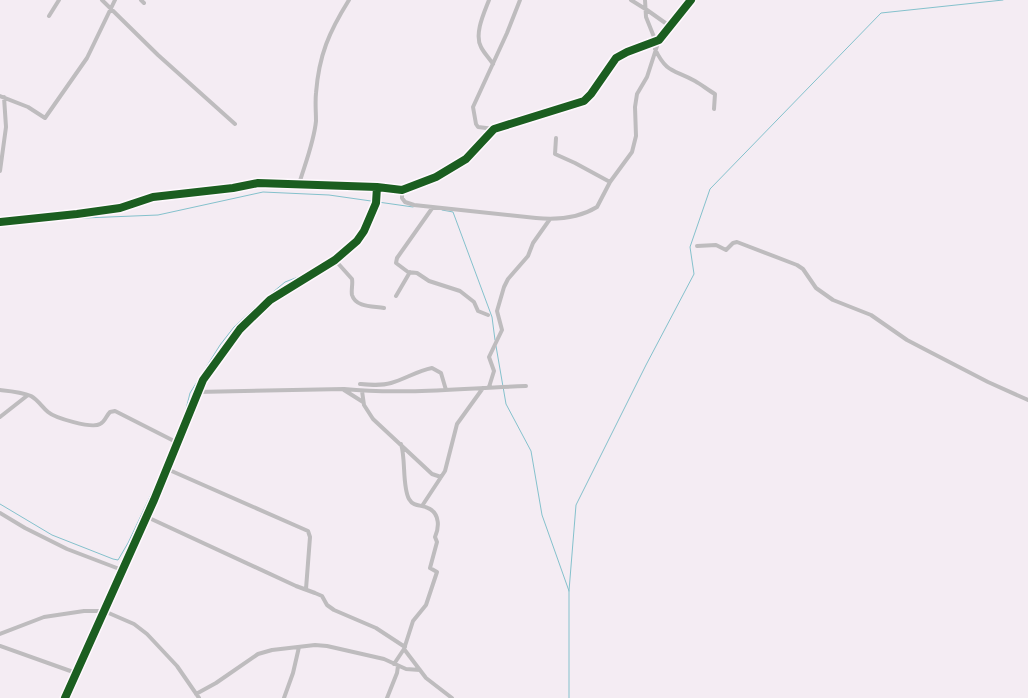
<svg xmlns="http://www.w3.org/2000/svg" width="1028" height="698" font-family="'Archivo Narrow',sans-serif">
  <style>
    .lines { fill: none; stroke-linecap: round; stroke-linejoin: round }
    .stream { stroke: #84c1cc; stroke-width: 1 }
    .minor { stroke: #bebcbe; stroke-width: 4 }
    .tertiary { stroke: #bebcbe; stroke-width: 4.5 }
    .cycleway-casing { stroke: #fff9fe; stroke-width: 11 }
    .cycleway { stroke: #1b5e20; stroke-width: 8 }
  </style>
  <rect width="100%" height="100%" fill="#f4ecf3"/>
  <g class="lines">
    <path class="stream" d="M442,210l11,2 39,105 3,23
      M0,225l84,-7 74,-3 105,-23 66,3 84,12
      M496,346l10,58 25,47 11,64 27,76v107
      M0,504l52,31 61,24 5,1 10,-17 27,-57 30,-73 5,-20 30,-48 14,-18 26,-24 25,-21 29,-11
      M569,591l7,-86 70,-140 48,-91 -4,-27 20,-58 171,-176 122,-13"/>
    <path class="minor" d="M102,0l56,55 77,69
      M141,0l3,3
      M489,0c-5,13 -15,34 -8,47 3,6 8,11 12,17
      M631,0l16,10 24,17
      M645,0l1,17 10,25
      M49,16l10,-16
      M655,49c12,25 19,20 40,32 7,4 13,9 20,13l-1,15
      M0,96l28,11 17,11 42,-60 28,-58
      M494,129l-16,-2 -2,-3 -3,-17 34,-74 13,-33
      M556,138l-1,16 20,9 35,19
      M0,171l6,-44 -2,-30
      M299,184c6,-20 15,-42 17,-63 0,-9 -1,-19 0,-28 3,-38 13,-61 33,-93
      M402,190v8l3,4 9,3 122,13c20,2 43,0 61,-11l13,-25 22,-30 4,-16 -1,-29 2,-13 10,-17 12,-37
      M433,207l-36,51 -1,5 12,9 9,1 12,8 31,10 14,11 4,9 10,4
      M697,246l19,-1 10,5 7,-7 4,-1 60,23 6,4 13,19 17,12 38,15 36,25 23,12 58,30 40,18
      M335,260l17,19c1,5 -1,11 0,16 4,13 22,11 32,13
      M396,296l14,-24
      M360,384c11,1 21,2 31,-1 14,-4 26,-12 41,-15l9,5 5,17
      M489,387l5,-16 -5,-14 13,-27 -5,-19 7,-24 4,-8 20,-23 5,-13 17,-24
      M0,390c10,1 22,2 31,6 7,4 11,11 17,16 7,6 44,17 52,12 5,-2 6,-8 10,-12l5,-1 63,32
      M344,390l19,12
      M362,391l2,14 9,14 59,55 9,3
      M197,392l147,-3c60,6 121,-1 182,-3
      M0,417l28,-22
      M167,469l141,62 2,6 -4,52
      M422,506l23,-35 12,-47 26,-36
      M0,513l25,15 42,21 55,21
      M147,517l149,69 19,7 7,3 5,9 7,5 42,18 29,19
      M0,634l44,-17 40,-6h20l30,13 13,10 30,32 22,32
      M0,646l76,27
      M404,649l22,29 26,20
      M394,664l10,-15 9,-28 13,-16 11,-33 -7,-4 7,-26 -2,-5c4,-9 5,-22 -5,-28 -7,-5 -16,-1 -21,-10 -7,-13 -3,-39 -8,-55
      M196,694l20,-11 42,-29 14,-4 43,-5 12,1 57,13 22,10 14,1
      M65,698l89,-198 49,-120 37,-51 30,-29 65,-40 22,-19 7,-10 12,-28 1,-16
      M284,698l9,-25 6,-26
      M387,698l10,-25 1,-7"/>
    <path class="tertiary" d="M0,222l77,-8 43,-6 33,-11 80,-9 25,-5 119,4 25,3 34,-13 30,-18 28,-30 90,-28 7,-7 25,-36 11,-6 32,-12 32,-40"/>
    <defs>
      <path id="cycleway" d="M0,222l77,-8 43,-6 33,-11 80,-9 25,-5 119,4 25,3 34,-13 30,-18 28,-30 90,-28 7,-7 25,-36 11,-6 32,-12 32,-40
        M65,698l89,-198 49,-120 37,-51 30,-29 65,-40 22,-19 7,-10 12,-28 1,-16"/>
    </defs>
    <use href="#cycleway" class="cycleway-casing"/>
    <use href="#cycleway" class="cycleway"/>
  </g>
</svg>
